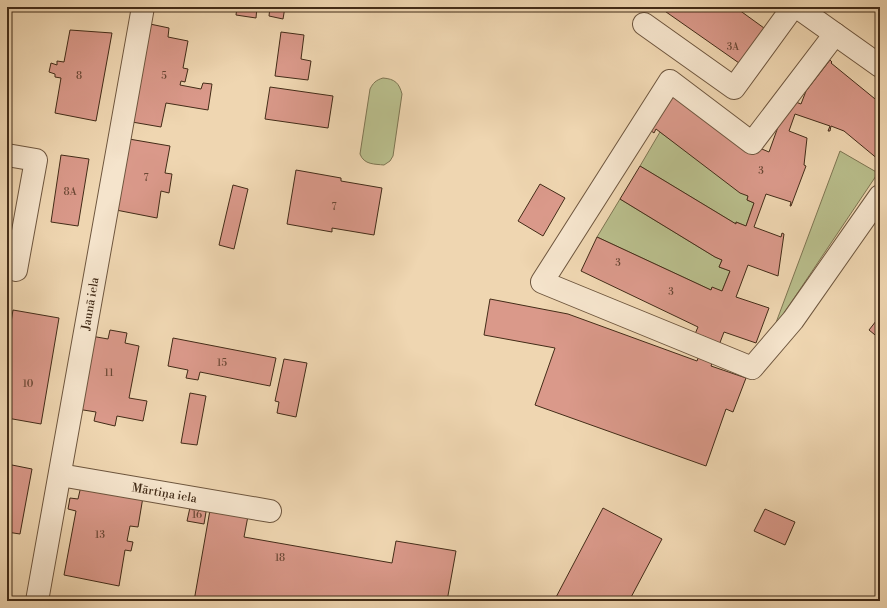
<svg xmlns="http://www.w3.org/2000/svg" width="887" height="608" font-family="'Libre Bodoni',serif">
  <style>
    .green { fill: #b9be8c; stroke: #7e7552 }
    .building { fill: #da998a; stroke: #432c18 }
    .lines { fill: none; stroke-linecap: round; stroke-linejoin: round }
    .minor-casing { stroke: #6e563e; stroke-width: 24 }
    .minor { stroke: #f5e4cc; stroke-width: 22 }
    .labels { text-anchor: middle; stroke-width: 4; stroke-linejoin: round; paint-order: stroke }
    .number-label { font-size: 10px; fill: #694734 }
    .street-label { font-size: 12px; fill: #432c18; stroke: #f5e4cc }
  </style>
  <rect width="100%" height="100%" fill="#efd6b1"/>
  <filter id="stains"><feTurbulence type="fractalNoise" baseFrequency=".005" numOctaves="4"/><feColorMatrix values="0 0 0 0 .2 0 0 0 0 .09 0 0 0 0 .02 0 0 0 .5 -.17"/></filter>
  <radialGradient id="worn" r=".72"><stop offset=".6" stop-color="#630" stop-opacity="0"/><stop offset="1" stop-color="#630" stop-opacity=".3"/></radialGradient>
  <path class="green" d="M383,78c12,1 16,5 19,16l-9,62 -3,5 -6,4c-9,-1 -20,0 -24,-11l10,-65c3,-6 6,-9 13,-11z
    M660,132l88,64 -1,4 7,3 -8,23 -10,-4v2l-96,-58z
    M840,151l38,22 -104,155z
    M620,199l95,58 7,3 -3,7 11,4 -8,20 -10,-3 -1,2 -114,-53z"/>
  <path class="building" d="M237,7h20l-1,11 -20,-3z
    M270,7h15l-2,12 -14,-3z
    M659,7h76l29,21 -25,35z
    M150,24l19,4 -1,9 20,4 -5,27 5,1 -3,13 -4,-1 -1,4 21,4 2,-6 9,1 -4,26 -42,-7 -5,24 -29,-5z
    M70,30l42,3 -16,88 -41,-8 6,-35 -6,-1v-3l-6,-2 2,-9 6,2v-4l7,1z
    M281,32l23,3 -3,24 10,2 -3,19 -33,-4z
    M830,60l2,2 -1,1 49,40v56l-1,1 -35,-29 -13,-5 -1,5h-2l2,-5 -35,-12 -6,17 18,7 -3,27 2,1 -15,40h-1l1,-4 -25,-8 -12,33 27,10 1,-4 2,1 -6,42 -30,-11 -12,32 33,11 -13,35 -32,-11 -13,34 35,12 -13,34 -7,-3 -20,57 -171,-61 20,-57 -71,-13 6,-36 78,15 129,47 9,-24 -11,-3 3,-7 -117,-56 16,-34 114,53 1,-3 10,4 8,-20 -11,-4 3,-7 -7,-3 -95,-58 20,-33 96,58v-2l10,4 8,-23 -7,-3 1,-4 -8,-3 -84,-64 -2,4 -11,-8 25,-32 89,54 12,5 19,-53 13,5 5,-13z
    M270,87l63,9 -5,32 -63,-9z
    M129,139l41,7 -5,27 7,1 -3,19 -8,-2 -4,27 -41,-8z
    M61,155l28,4 -11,67 -27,-4z
    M296,170l45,8v3l41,7 -8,47 -42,-7v4l-45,-8z
    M540,184l25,14 -22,38 -25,-15z
    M233,185l15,4 -14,60 -15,-4z
    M13,310l46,8 -18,106 -34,-6v-71z
    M880,316v23l-11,-9z
    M110,330l17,3 -2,10 14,3 -10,52 18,3 -4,20 -26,-5 -2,10 -21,-5 2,-9 -19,-3 14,-73 17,3z
    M173,338l103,20 -6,28 -70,-14 -2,8 -12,-2 2,-8 -20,-4z
    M284,359l23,4 -11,54 -19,-4 2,-11 -4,-1z
    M190,393l16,3 -9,49 -16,-2z
    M7,464l25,5 -12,65 -13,-2z
    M81,486l62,11 -5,30 -8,-1 -3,15 6,1 -2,9 -6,-1 -6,36 -55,-11 12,-64 -8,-2 2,-11 8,1z
    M191,503l16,3 -3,18 -17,-3z
    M603,508l59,31 -33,62h-75z
    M765,509l30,13 -10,23 -31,-14z
    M210,510l38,6 -4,21 148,26 4,-22 60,10 -9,50h-253z"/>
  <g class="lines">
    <defs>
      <g id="minor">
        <path d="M797,7l83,59"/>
        <path d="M644,24l90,64 59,-81"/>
        <path d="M835,34l-83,109 -82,-62 -128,201 210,86 41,-48 87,-124"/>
        <path d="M7,155l29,5 -20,110"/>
        <path id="s1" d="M60,475l210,36"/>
        <path id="s2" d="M37,601l106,-594"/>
      </g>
    </defs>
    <use href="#minor" class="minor-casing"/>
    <use href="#minor" class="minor"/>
  </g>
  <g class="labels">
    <g class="number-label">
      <text x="733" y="50">3A</text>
      <text x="79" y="79">8</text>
      <text x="164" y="79">5</text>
      <text x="761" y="174">3</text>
      <text x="146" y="181">7</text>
      <text x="70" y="195">8A</text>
      <text x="334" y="210">7</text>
      <text x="618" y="266">3</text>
      <text x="671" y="295">3</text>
      <text x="222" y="366">15</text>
      <text x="109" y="376">11</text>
      <text x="28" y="387">10</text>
      <text x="197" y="518">16</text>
      <text x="100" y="538">13</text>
      <text x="280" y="561">18</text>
    </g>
    <g class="street-label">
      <text dy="4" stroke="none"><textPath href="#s2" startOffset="302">Jaunā iela</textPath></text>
      <text dy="4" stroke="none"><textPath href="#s1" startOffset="106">Mārtiņa iela</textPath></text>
    </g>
  </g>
  <rect width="887" height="608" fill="none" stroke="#efd6b1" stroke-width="24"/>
  <rect x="8" y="8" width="871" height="592" fill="none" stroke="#432c18" stroke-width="2"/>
  <rect x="12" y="12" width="863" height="584" fill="none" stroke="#432c18"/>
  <rect width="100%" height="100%" filter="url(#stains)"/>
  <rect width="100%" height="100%" fill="url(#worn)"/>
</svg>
